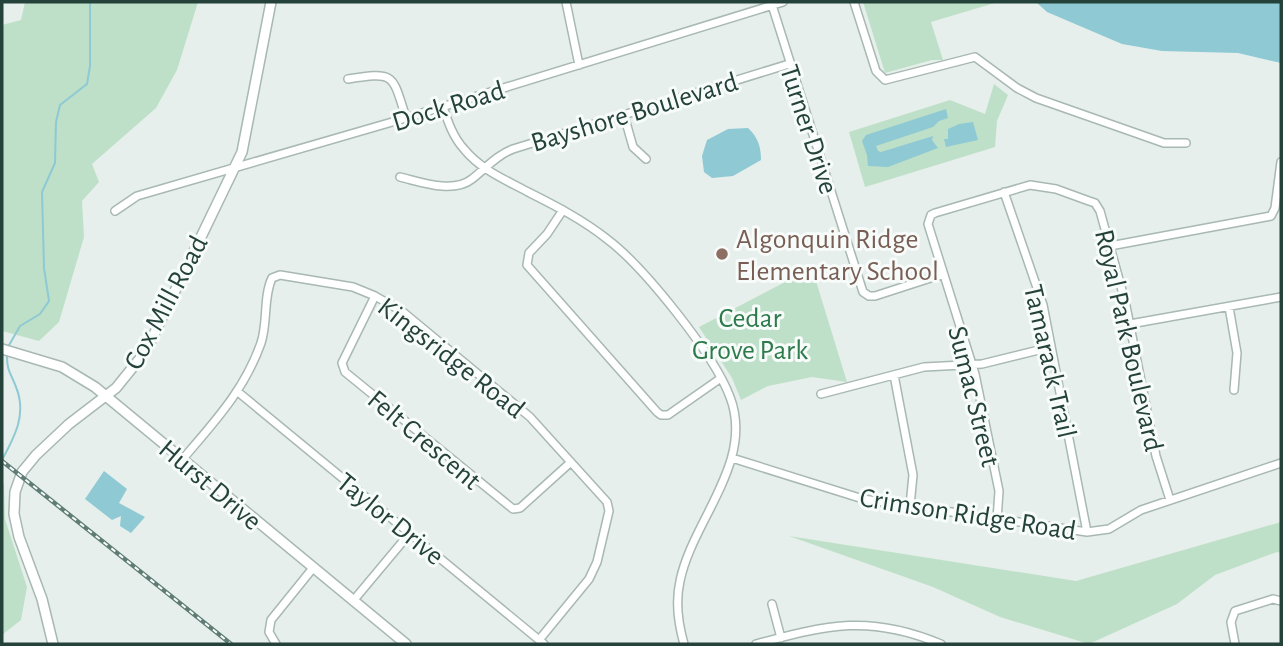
<svg xmlns="http://www.w3.org/2000/svg" width="1283" height="646" font-family="'Alegreya Sans',sans-serif">
  <style>
    .green { fill: #bfe0c8 }
    .water { fill: #8ec9d4 }
    .lines { fill: none; stroke-linecap: round; stroke-linejoin: round }
    .stream { stroke: #8ec9d4; stroke-width: 2 }
    .minor-casing { stroke: #a8b8b2; stroke-width: 10 }
    .tertiary-casing { stroke: #a8b8b2; stroke-width: 12 }
    .minor { stroke: #fff; stroke-width: 7 }
    .tertiary { stroke: #fff; stroke-width: 9 }
    .rail-casing { stroke: #5f7d75; stroke-width: 4.5 }
    .rail { stroke: #f7fbf9; stroke-width: 2; stroke-dasharray: 5; stroke-linecap: butt }
    .education-dot { fill: #8d6e63; stroke: #f7fbf9; stroke-width: 2.5 }
    .labels { text-anchor: middle; stroke-width: 6; stroke-linejoin: round; paint-order: stroke }
    .street-label { font-size: 28px; fill: #24423a; stroke: #f7fbf9 }
    .education-label { font-size: 28px; fill: #785e54; stroke: #f7fbf9; text-anchor: start }
    .park-label { font-size: 28px; fill: #2d7a4b; stroke: #f7fbf9 }
  </style>
  <rect width="100%" height="100%" fill="#e6efeb"/>
  <path class="green" d="M25,2h173l-21,68 -21,38 -64,56 7,18 -17,19 2,36 -25,85 -20,19 -37,-10v-306l19,-5z
    M863,2h135l-67,20 12,38h-11l-47,13z
    M994,84l14,11 -11,26 -2,26 -130,40 -16,-55 101,-32 35,14z
    M812,268l35,114 -35,-5 -44,9 -27,14 -9,-22 -33,-51z
    M2,483l2,1 1,35 22,68 -6,33 -19,15z
    M1281,522v31l-4,-1 -62,23 -38,29 -88,40 -89,-27 -67,-30 -144,-51 287,45z"/>
  <path class="water" d="M1036,2h245v61l-43,-10 -76,-2 -40,-7 -75,-32z
    M946,109l2,9 -9,3 -6,6 -57,19 2,5 3,1 52,-16 -1,4 6,8 -50,19 -20,-1 -1,-11 -5,-14 4,-6z
    M973,122l5,18 -32,7 -2,-8h4v-10l11,-5z
    M748,128c10,9 13,19 13,32l-28,16 -21,2 -8,-6 -2,-16 5,-16 21,-11z
    M104,471l23,18 -8,14 26,14 -14,16 -11,-7 1,-10 -9,4 -27,-21z"/>
  <g class="lines">
    <path class="stream" d="M8,347l12,-21 20,-12 9,-13 -5,-33 -2,-76 13,-29 1,-41 4,-17 27,-21 3,-18v-64
      M2,460c13,-24 25,-46 14,-73 -5,-14 -9,-15 -9,-31"/>
    <defs>
      <path id="minor" d="M566,2l13,63
        M854,2l22,69 9,9 90,-23 42,31 19,10 128,45h22
        M772,5l91,287 6,4h6l68,-22
        M348,79c47,-7 44,-6 58,39
        M443,107c5,15 10,30 21,42 17,21 42,31 66,44 26,13 53,27 77,46 36,27 107,115 123,158 25,65 -38,124 -50,184 -5,22 -2,42 4,63
        M624,115l9,32 13,12
        M400,177c21,5 53,17 72,2 14,-11 25,-24 41,-30l276,-85
        M1004,192l39,113 44,227
        M563,210l-16,24 -18,19 -2,12 130,147 4,3h7l53,-37
        M115,211l22,-15 269,-78 377,-116
        M1110,246l161,-30 4,-8 6,-46
        M375,296l-33,67 3,9 168,137 7,-1 51,-46
        M1229,307l8,46 -3,37
        M1130,324l151,-27
        M894,375l19,100 -3,31
        M238,392l306,252
        M821,394l103,-27 58,-3 69,-17
        M732,458l131,41 224,33 22,-3 32,-19 140,-47
        M182,460c32,-38 62,-69 79,-117 7,-21 2,-46 11,-65l8,-3 73,12 22,9 28,16 127,105 77,85 2,9 -12,51 -8,17 -50,61
        M997,520l2,-29 -24,-117 -47,-150 3,-9 4,-2 95,-28 26,4 33,12 6,2 5,8 25,90 31,155 14,44
        M353,601l56,-67
        M772,604l9,34
        M276,644l-7,-12 2,-12 42,-52
        M756,644c72,-19 113,-30 185,0
        M1235,644l-4,-22 4,-11 38,-12 8,2"/>
      <path id="tertiary" d="M2,349l60,18 33,20 311,257
        M53,644l-11,-45 -23,-62 -5,-23 1,-22 7,-20 14,-17 33,-31 47,-36 30,-37 96,-199 29,-150"/>
    </defs>
    <use href="#minor" class="minor-casing"/>
    <use href="#tertiary" class="tertiary-casing"/>
    <use href="#minor" class="minor"/>
    <use href="#tertiary" class="tertiary"/>
    <defs>
      <path id="rail" d="M2,461l229,183"/>
    </defs>
    <use href="#rail" class="rail-casing"/>
    <use href="#rail" class="rail"/>
  </g>
  <circle class="education-dot" cx="722" cy="254" r="7"/>
  <g class="labels">
    <g class="street-label">
      <text transform="translate(448 105) rotate(-17)" y="10">Dock Road</text>
      <text transform="translate(634 111) rotate(-17)" y="10">Bayshore Boulevard</text>
      <text transform="translate(810 129) rotate(72)" y="10">Turner Drive</text>
      <text transform="translate(165 302) rotate(-62)" y="10">Cox Mill Road</text>
      <text transform="translate(1130 340) rotate(77)" y="10">Royal Park Boulevard</text>
      <text transform="translate(452 357) rotate(38)" y="10">Kingsridge Road</text>
      <text transform="translate(1051 361) rotate(77)" y="10">Tamarack Trail</text>
      <text transform="translate(975 396) rotate(76)" y="10">Sumac Street</text>
      <text transform="translate(425 439) rotate(40)" y="10">Felt Crescent</text>
      <text transform="translate(211 484) rotate(40)" y="10">Hurst Drive</text>
      <text transform="translate(968 513) rotate(9)" y="10">Crimson Ridge Road</text>
      <text transform="translate(391 518) rotate(39)" y="10">Taylor Drive</text>
    </g>
    <g class="education-label">
      <text x="736" y="248">Algonquin Ridge<tspan x="736" dy="32">Elementary School</tspan></text>
    </g>
    <g class="park-label">
      <text x="750" y="327">Cedar<tspan x="750" dy="32">Grove Park</tspan></text>
    </g>
  </g>
  <rect width="1283" height="646" fill="none" stroke="#24423a" stroke-width="7"/>
</svg>
